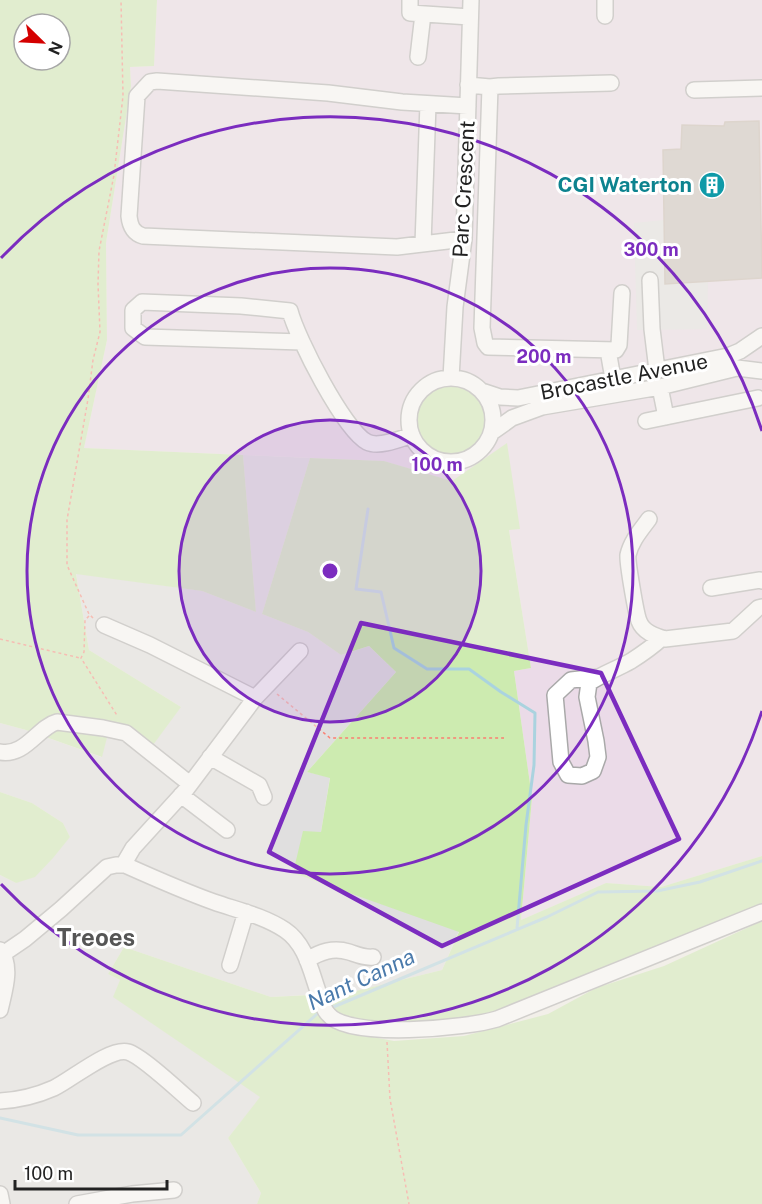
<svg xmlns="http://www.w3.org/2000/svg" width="762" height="1204" font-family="'Public Sans',sans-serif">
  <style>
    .residential { fill: #e0dfdf }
    .industrial { fill: #ebdbe8 }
    .grass { fill: #cdebb0; fill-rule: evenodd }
    .parking { fill: #e2e2e2 }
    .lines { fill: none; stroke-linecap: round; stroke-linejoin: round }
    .stream { stroke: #aad3df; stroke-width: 3 }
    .building { fill: #c7bfb8; stroke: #c4b6ab; stroke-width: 1.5 }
    .minor-casing { stroke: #a9a9a9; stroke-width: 18 }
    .path { stroke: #fa8072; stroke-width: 1.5; stroke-dasharray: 3 3; stroke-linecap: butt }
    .minor { stroke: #fff; stroke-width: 15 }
    .marked { fill: none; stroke: #7b2cbf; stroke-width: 4.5; stroke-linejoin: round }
    .ring { fill: none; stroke: #7b2cbf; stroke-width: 3 }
    .labels { text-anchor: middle; stroke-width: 6; stroke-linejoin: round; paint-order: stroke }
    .culture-label { font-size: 21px; font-weight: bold; fill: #0d838f; stroke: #fff; text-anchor: end }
    .street-label { font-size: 21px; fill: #222; stroke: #fff }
    .water-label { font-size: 22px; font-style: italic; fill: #4a7aab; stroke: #fff }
    .quarter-label { font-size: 24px; font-weight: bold; fill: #555; stroke: #fff }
    .centre { fill: #7b2cbf; stroke: #fff; stroke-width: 3 }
    .ring-label { font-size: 18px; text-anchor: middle; font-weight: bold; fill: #7b2cbf; stroke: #fff; stroke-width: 6; stroke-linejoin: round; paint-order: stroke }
  </style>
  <rect width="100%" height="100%" fill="#f2efe9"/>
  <path class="residential" d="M243,455l67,3 -48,156 46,18 33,23 28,-9 27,26 -89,100 23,5 -9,55 -28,41 166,58 -17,39 -90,22 -81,5 -147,-50 -16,27 12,6 -6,17 147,100 -33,41 33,55 -4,11h-257v-329l16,8 54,-46 -7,-14 -31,-20 -32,-11v-69l26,7 75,27 9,-31 71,-19 -92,-57 -13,-77 126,18 54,21z"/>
  <path class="industrial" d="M157,0h605v856l-101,31 -55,-4 -85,37 11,-122 -18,-127 17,-3 -22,-139h11l-68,-48 -68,-20 -300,-13 23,-108 -1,-97 25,-157 -1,-19 24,-1z"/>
  <path class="grass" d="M0,0h157l-3,66 -24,1 1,19 -25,157 1,97 -23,108 159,7 13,157 -54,-21 -126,-17 13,76 92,57 -28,38 -43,-19 -8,31 -76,-27 -26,-7zM24,24h36v36h-36z
    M416 420a35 35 0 1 1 70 0a35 35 0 1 1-70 0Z
    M507,443l13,86 -11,1 22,138 -17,3 18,127 -11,122 85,-37 55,4 101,-31v48l-61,27 -200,81 -65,10 -76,2 -27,-12 -8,-18 27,-2 90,-22 17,-38 -166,-59 10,-42 18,1 9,-54 -23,-6 89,-100 -27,-26 -28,9 -33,-23 -46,-18 48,-156 74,3 68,20z
    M0,792l32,11 31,20 7,14 -17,21 -18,19 -19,6 -16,-8z
    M762,921v283h-505l4,-11 -33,-55 32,-41 -147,-100 7,-17 -12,-6 16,-27 147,50 39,-2 12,23 15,10 9,4 48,9 70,-5 84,-22 48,-26 68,-22z"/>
  <path class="parking" d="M664,220l1,64 43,-3 -1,48 -70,1 -3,-107z"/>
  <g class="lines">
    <path class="stream" d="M368,509l-12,80 25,3 13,56 33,21h42l32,23 34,21 -1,52 -8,60 -9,103
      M331,1008l216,-91 51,-25 59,-1 43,-9 62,-21
      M0,1118l78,17h103l136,-121 5,-3"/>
  </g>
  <path class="building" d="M759,121l3,157 -97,6 -2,-134 18,-1 1,-24 42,1 1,-4z"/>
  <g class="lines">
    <defs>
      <path id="minor" d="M410,0v13l60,4
        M605,16v-16
        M418,57l5,-43
        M468,85l22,2 9,-1 112,-3
        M490,87l-8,241 3,15 3,4 128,3 3,-5 3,-52
        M694,90l68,-2
        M464,239l-67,8 -254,-11c-10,-3 -13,-10 -14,-20l8,-120 13,-14 7,-1 171,12 74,9 66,4
        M423,244l5,-140
        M650,280l2,49 5,41
        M302,342l-157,-5 -12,-9v-18l9,-8 99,4 49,5c7,27 54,119 77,131 12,6 33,-3 45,-7
        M608,350l5,29
        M451,378l4,-71 9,-68 7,-239
        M409 420a42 42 0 1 1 84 0a42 42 0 1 1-84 0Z
        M660,387l6,30
        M482,391l18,6 18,1 210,-42 12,-5 22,-15
        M646,421l112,-23
        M491,433l21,-15 30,-11 118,-20 77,-19 25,3
        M649,519c-8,11 -18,22 -21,36 -1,6 8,59 11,66 4,11 16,15 26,18l68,-8 25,-23 4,-1
        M711,588l49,-8 2,1
        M104,625l46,20 105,53
        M598,677l-27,3 -16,15 6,67 7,13 14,1 11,-5 5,-14 -2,-16 -9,-44 2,-14c13,-9 28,-14 42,-22 11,-7 21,-14 31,-23
        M0,752c25,5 38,-25 57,-30l46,6 23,5 64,51
        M210,757l49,28 5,12
        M181,795l46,35
        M125,865l1,-5 7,-12 52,-57 70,-93 45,-47
        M0,950c13,16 4,42 0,60
        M0,956l25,-17 36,-30 46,-42 9,-2h9c29,13 58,26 89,37 23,8 50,14 71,28 21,14 26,42 34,64 2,6 4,15 9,20 20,26 140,14 169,5l265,-107
        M307,960c13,-8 26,-13 42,-8 9,3 15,6 24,5
        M230,965l16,-53
        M0,1101c19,-1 36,-5 54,-13 17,-8 56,-41 74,-36 14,4 52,40 65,51
        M0,1194l2,10
        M77,1204l55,-10 42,-4"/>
    </defs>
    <use href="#minor" class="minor-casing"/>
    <path class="path" d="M89,616l-4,4 -1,32 -3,6 37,59
      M93,618l-4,-4 -5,-11 -17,-38v-45l21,-121 5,-39 7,-28 -2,-48 1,-33 15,-76 9,-79 -2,-96
      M0,639l80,19
      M277,694l53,44h174
      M387,1042l3,57 19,105"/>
    <use href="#minor" class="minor"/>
  </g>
  <path d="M0 0H762V1204H0ZM361,623l240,50 78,166 -237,107 -173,-94z" fill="#f2efe9" fill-opacity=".55" fill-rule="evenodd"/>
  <path class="marked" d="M361,623l240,50 78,166 -237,107 -173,-94z"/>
  <circle cx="330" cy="571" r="151" fill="#7b2cbf" fill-opacity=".12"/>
  <g class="ring">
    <circle cx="330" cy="571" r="151"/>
    <circle cx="330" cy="571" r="303"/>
    <path d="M762 711A454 454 0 0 1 1 884M1 258A454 454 0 0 1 762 431"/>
  </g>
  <defs>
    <symbol id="building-disc" viewBox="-11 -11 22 22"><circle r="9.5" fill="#0f9aa8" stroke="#fff"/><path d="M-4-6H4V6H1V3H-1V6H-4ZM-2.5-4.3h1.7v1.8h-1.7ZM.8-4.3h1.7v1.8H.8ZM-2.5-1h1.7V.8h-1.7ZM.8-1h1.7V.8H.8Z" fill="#fff"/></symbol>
  </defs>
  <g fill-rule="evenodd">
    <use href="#building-disc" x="697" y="170" width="30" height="30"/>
  </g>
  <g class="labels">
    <g class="culture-label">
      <text x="692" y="192">CGI Waterton</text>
    </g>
    <g class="street-label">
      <text transform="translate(464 189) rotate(-87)" y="7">Parc Crescent</text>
      <text transform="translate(624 377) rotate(-11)" y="7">Brocastle Avenue</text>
    </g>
    <g class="water-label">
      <text transform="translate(361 979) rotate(-25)" y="8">Nant Canna</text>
    </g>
    <g class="quarter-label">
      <text x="96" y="946">Treoes</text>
    </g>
  </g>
  <circle cx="330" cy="571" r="9" class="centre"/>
  <g class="ring-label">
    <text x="651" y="256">300 m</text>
    <text x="544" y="363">200 m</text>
    <text x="437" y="471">100 m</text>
  </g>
  <g transform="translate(42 42) rotate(114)"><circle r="28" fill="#ffffff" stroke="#a7a7a7" stroke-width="1.5"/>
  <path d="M0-4.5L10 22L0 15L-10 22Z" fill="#d40000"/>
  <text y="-9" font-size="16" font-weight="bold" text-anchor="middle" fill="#222222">N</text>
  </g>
  <path d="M15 1180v9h152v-9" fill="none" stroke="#222222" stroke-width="3"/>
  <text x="24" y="1180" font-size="18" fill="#222222" stroke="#ffffff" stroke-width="4.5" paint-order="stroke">100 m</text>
</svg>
